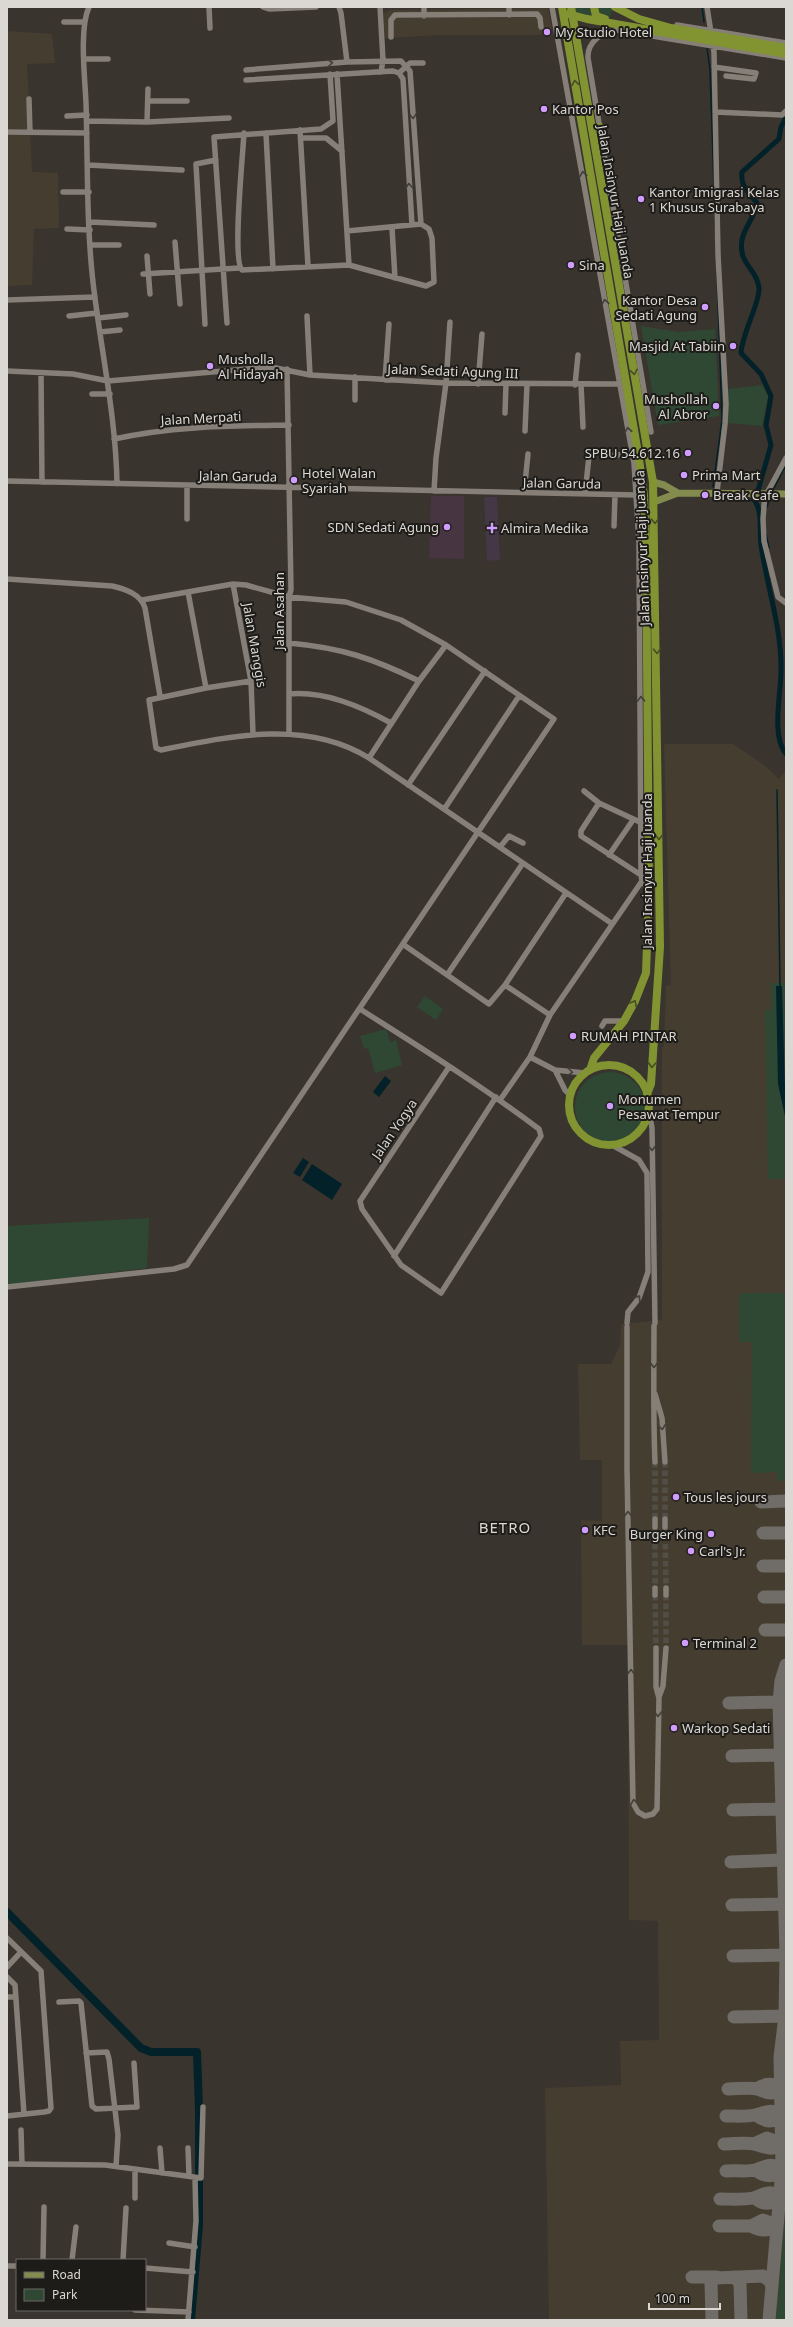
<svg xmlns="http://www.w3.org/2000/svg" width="793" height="2327" font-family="'Noto Sans',sans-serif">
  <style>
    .built { fill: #463d31 }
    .education { fill: #473642 }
    .medical { fill: #443746 }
    .green { fill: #2f4834 }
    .water { fill: #032129 }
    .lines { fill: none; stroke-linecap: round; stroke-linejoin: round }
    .stream { stroke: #032129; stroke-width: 1.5 }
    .canal { stroke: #032129; stroke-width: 5 }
    .river { stroke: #032129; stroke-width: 8 }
    .taxiway { stroke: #706c67; stroke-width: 13 }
    .minor-tunnel { stroke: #514d47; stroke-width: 5.5; stroke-dasharray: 5.5 3; stroke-linecap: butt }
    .minor { stroke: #857f78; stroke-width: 5.5 }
    .major { stroke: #838c4e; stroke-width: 7 }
    .highway { stroke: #829432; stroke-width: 8 }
    .oneway { stroke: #423f3a }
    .oneway2 { stroke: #464c23 }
    .poi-dot { fill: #d09dff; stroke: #1e1c19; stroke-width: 1.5 }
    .labels { text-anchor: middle; stroke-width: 4; stroke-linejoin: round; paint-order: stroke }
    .poi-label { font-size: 13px; fill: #dbd8d4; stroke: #1e1c19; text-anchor: start }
    .street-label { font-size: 13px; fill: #dbd8d4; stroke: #1e1c19 }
    .quarter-label { font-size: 15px; letter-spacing: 1px; fill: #dbd8d4; stroke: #1e1c19 }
  </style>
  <rect width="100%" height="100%" fill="#39342e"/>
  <path class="built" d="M7,7h5l-4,1v23l44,3 3,29 -28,1 5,108 26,1 1,55 -25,1 -2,56 -25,1z
    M548,8l5,27h-113l-55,3 -2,-24 7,-4z
    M664,744h69l31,21 15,14 7,-9v1550h-237l-4,-232 76,-3 -1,-44 39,-1 -1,-119 -29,-1 -1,-275h-46l-1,-125 21,1v-61h-22l-2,-96h33l9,-18 1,-22 41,-4v-273h2l2,-61 5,-1z"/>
  <path class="education" d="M431,496h33v63l-35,-1z"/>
  <path class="medical" d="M484,497h13l3,63 -13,1z"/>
  <path class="green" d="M572,7h40l1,1 -4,12 -36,-8z
    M641,326l38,6 36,-3 4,87 -61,9z
    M762,385l6,11 -6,30 -34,-3v-34z
    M771,983h15v196h-18l-3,-168 6,-1z
    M425,996l18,13 -7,11 -19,-13z
    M386,1029l4,13 6,-2 6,25 -27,8 -7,-25 -4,1 -4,-13z
    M575 1107a35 35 0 1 1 70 0a35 35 0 1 1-70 0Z
    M149,1218l-2,50 -140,17v-59z
    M743,1293h43v187l-9,1v-9l-26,1 1,-131h-13v-42l1,-5z
    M786,2204v116h-10z"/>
  <path class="water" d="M776,986h6l4,135 -8,-37z
    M385,1076l6,5 -12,16 -6,-5z
    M303,1158l6,4 -9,15 -7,-4z
    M312,1164l30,20 -10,16 -30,-20z"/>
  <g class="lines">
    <path class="stream" d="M702,7l2,15
      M707,48l3,21 12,351 -9,67
      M772,492l14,-27
      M717,496l1,2 37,3
      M767,507l3,-10
      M766,534l3,14
      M767,580l5,-2
      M777,790l3,197"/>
    <path class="canal" d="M786,117l-5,10 -2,12 -37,33c-2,14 7,21 15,31 -1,13 -13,24 -15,37 -4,25 15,28 17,48 1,15 -17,45 -18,65l20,21 10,22 -5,29 5,20 -16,56c8,13 4,29 6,44 6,42 21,84 20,126 0,23 -10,65 5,83"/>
    <path class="river" d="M7,1912l134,136 10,4h46l2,58v115l-8,95"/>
    <path class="taxiway" d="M761,1502l25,-1
      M763,1533h23
      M763,1566h23
      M764,1597h22
      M765,1630h21
      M729,1703l50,-1
      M732,1756l48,-1
      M733,1810l49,-1
      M731,1862l53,-2
      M732,1905l53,-1
      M733,1956l53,-1
      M734,2017l51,-1
      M728,2089c8,0 22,-2 29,0 9,3 16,8 24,-1 -8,-5 -16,-5 -24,1
      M726,2116c9,0 20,1 29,-1 10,-2 16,-8 26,1 -8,8 -17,5 -25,-1
      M724,2144c9,0 22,-2 30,0 11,2 18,9 27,-1l-14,-5 -13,6
      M726,2171c9,-1 21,1 29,-1 11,-3 15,-9 27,0 -7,8 -19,7 -26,0
      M720,2199c11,0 23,1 33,-1 10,-2 16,-11 27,0 -8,6 -17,8 -25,0
      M719,2226h32l12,-6 14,5c-7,7 -17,6 -26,1
      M692,2277h25
      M734,2277l6,6 1,37
      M712,2320l-1,-37 4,-5 48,-2 7,5 2,6
      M769,2320l13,-150 -2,-113 5,-41 1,-61 -7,-253 2,-21 5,-16"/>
    <path class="minor-tunnel" d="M655,1462v57
      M665,1462v57
      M655,1527v61
      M665,1527l1,61
      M655,1595l1,53
      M666,1595v53"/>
    <path class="minor" d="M89,7c-10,22 -4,71 -3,96 2,65 0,131 9,195 8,62 21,123 22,186
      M209,7l1,21
      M263,7l6,2 47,-2
      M339,7l2,6 6,49
      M380,7l3,53 -2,12
      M424,7v9
      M509,7v8
      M552,7l82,456 5,80 2,332 1,6 7,9
      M707,7l7,45 4,203 8,149 -1,20 -8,68
      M64,22h21
      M677,25l109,18
      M391,37v-17l4,-5 142,-1 3,4 1,9
      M85,59h23
      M714,67l42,6 -2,6 -28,-3
      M246,70l101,-8 54,-1 9,10 11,153
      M399,73l11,-10h13
      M337,74l12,191
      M246,80l147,-9 6,2 4,6 9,146
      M29,99l1,33
      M148,101h39
      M715,112l67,3 4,-4
      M67,116l20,-1
      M87,121l60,1 82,-4
      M147,122l1,-33
      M300,130l8,136
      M7,132l80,1
      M244,133c-1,20 -12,128 -2,137l107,-5 77,21 8,-4 -2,-44 -3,-9 -8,-5 -74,7
      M266,133l7,136
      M301,138h25l16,13
      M88,165l94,5
      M63,192h26
      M90,222l64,3
      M392,228l3,50
      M67,229l23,1
      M175,242l5,62
      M91,245h28
      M147,256l3,38
      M143,274l96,-6
      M7,300l88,-3
      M69,316l28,-3
      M307,316l3,59
      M98,318l28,-3
      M227,323l-13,-186 107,-8 12,-8 -3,-47
      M205,324l-9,-160 20,-4
      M100,332l20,-2
      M287,369l4,221 -2,7v137
      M7,371l66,3 35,7 163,-14 39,8 136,8 173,1
      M41,373l1,109
      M355,377v23
      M385,380l4,-56
      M478,384l4,-50
      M581,384l2,43
      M575,385l3,-30
      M92,394h18
      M505,413l1,-29
      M525,431l2,-47
      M651,432l-63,-374c-1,-16 14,-26 28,-28l170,28
      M114,439c58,-13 116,-13 175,-14
      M614,455l18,-1
      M7,481l630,14
      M187,486v33
      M434,491l2,-33 10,-75 4,-61
      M524,493l4,-39
      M765,493l-2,26 1,22 14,56 8,6
      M767,493l19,-35
      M585,494l4,-38
      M614,526l1,-31
      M7,579l105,7c13,3 29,8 33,22l15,88
      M233,584l18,97 2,53
      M188,592l18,96
      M289,643c53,5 83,15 130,38
      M251,681l-45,7 -57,12 7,48 5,2c69,-14 145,-31 208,8l242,165
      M289,694c36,-3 71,12 102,29
      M369,758l50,-77 27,-36
      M408,785l77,-114
      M584,791l15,12 43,20
      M599,803l-18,28v5l60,39
      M445,808l74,-112
      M500,847l9,-11 14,7
      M609,855l24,-35
      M404,945l85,59 16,-19 61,-92
      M447,975l76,-112
      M505,985l45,30
      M360,1009c61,39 122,77 179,120l2,7 -100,157 -40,-28 -39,-56 -2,-8 89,-134
      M602,1026l3,-5h19
      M530,1057l25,13 30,3
      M555,1070l10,20 5,5
      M500,1100l30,-43 20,-42 92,-134
      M649,1110l3,18 3,195
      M612,1145l27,15 8,13 1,99 -9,26 -11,14 -1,11
      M394,1256l102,-159
      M7,1287l167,-18 13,-4 367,-546 -108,-74 -45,-25 -55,-18 -57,-5 -43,-12 -13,-1 -91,16
      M654,1326c0,46 -1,91 1,136
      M627,1327v142l6,334 5,9 7,4 8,-2 4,-5 2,-111 -3,-11v-39
      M655,1394l7,24 3,44
      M655,1519v8
      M665,1519v8
      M655,1588v7
      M666,1595v-7
      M659,1697l4,-11 3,-38
      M7,1938l34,33 10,137 -2,3 -5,1 -37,4
      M7,1967l14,-15
      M7,1977l8,8 9,129
      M7,1997h9
      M59,2002l20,-1 2,2 11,103 4,3 41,-2 -3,-44
      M86,2053l21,-1 2,7 9,76 -2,31
      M21,2130l1,34
      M160,2148l2,25
      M188,2148l1,27
      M7,2164l98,1 96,13 2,-71
      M135,2198v-28
      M169,2243l26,4
      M43,2260l1,-53
      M72,2260l4,-33
      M123,2260l3,-52
      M7,2266h10
      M145,2268l48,4
      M135,2310l54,2
      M188,2320l8,-99 -1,-43"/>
    <path class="major" d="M653,482l11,3 14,8
      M654,502l24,-9 108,1"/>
    <path class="highway" d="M562,7l77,452 5,37 2,47 3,347 -3,83 -11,28 -11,20 -30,37 -4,12
      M571,7l82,475 7,465 -9,137 -4,10
      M594,7l2,9 9,3
      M615,7l24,12 32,9 115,20
      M568,14l19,5 199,35
      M592,129l8,-2
      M569 1105a40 40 0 1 1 80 0a40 40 0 1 1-80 0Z"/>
  </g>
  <defs><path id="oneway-chevron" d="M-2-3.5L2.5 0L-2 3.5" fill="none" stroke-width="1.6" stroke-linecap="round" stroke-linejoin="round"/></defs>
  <g class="oneway">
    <use href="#oneway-chevron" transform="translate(330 63) rotate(-5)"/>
    <use href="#oneway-chevron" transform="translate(413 116) rotate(86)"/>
    <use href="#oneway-chevron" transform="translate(583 174) rotate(-100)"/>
    <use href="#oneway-chevron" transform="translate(409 186) rotate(-94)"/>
    <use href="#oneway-chevron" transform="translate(605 302) rotate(-100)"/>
    <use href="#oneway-chevron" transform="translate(628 430) rotate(-101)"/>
    <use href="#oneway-chevron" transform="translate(641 699) rotate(-92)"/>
    <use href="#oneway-chevron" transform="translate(570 1072) rotate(5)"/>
    <use href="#oneway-chevron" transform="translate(652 1148) rotate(89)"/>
    <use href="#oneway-chevron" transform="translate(638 1298) rotate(-57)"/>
    <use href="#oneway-chevron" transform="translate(654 1365) rotate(90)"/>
    <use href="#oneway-chevron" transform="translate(662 1427) rotate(84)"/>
    <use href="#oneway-chevron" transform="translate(628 1514) rotate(-91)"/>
    <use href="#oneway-chevron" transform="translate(631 1672) rotate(-91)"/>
    <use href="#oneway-chevron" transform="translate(658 1714) rotate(92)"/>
    <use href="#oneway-chevron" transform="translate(634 1802) rotate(-99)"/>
  </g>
  <g class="oneway2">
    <use href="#oneway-chevron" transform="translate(575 83) rotate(-99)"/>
    <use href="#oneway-chevron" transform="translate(634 372) rotate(80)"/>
    <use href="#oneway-chevron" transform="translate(655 521) rotate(88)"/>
    <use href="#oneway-chevron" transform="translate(657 651) rotate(89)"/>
    <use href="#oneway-chevron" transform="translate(659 837) rotate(89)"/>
    <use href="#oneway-chevron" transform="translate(634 1003) rotate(-61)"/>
    <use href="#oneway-chevron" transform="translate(652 1065) rotate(93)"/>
  </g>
  <g class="poi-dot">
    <circle cx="547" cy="32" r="4"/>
    <circle cx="544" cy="109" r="4"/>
    <circle cx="641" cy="199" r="4"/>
    <circle cx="571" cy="265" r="4"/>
    <circle cx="705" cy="307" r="4"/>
    <circle cx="733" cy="346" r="4"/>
    <circle cx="210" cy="366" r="4"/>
    <circle cx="716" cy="406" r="4"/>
    <circle cx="688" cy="453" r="4"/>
    <circle cx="684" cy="475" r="4"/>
    <circle cx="294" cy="480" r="4"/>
    <circle cx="705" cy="495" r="4"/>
    <circle cx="447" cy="527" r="4"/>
    <path d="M490 522h4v4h4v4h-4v4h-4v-4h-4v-4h4z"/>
    <circle cx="573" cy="1036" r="4"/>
    <circle cx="610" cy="1106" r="4"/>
    <circle cx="676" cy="1497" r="4"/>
    <circle cx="585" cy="1530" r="4"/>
    <circle cx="711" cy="1534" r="4"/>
    <circle cx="691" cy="1551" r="4"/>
    <circle cx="685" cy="1643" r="4"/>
    <circle cx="674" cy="1728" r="4"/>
  </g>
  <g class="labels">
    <g class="poi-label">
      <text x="555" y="37">My Studio Hotel</text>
      <text x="552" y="114">Kantor Pos</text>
      <text x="649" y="197">Kantor Imigrasi Kelas<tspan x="649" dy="15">1 Khusus Surabaya</tspan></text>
      <text x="579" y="270">Sina</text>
      <text x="697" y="305" text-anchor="end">Kantor Desa<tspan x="697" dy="15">Sedati Agung</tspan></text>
      <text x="725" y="351" text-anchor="end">Masjid At Tabiin</text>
      <text x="218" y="364">Musholla<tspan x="218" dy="15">Al Hidayah</tspan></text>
      <text x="708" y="404" text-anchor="end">Mushollah<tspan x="708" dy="15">Al Abror</tspan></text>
      <text x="680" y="458" text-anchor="end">SPBU 54.612.16</text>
      <text x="302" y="478">Hotel Walan<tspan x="302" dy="15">Syariah</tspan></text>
      <text x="692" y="480">Prima Mart</text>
      <text x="713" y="500">Break Cafe</text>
      <text x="439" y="532" text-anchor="end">SDN Sedati Agung</text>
      <text x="501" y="533">Almira Medika</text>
      <text x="581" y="1041">RUMAH PINTAR</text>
      <text x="618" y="1104">Monumen<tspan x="618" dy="15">Pesawat Tempur</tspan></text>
      <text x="684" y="1502">Tous les jours</text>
      <text x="593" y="1535">KFC</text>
      <text x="703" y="1539" text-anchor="end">Burger King</text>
      <text x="699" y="1556">Carl's Jr.</text>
      <text x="693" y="1648">Terminal 2</text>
      <text x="682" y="1733">Warkop Sedati</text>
    </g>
    <g class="street-label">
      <text transform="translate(616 202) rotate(80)" y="5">Jalan Insinyur Haji Juanda</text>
      <text transform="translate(453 371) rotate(2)" y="5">Jalan Sedati Agung III</text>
      <text transform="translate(201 418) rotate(-3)" y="5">Jalan Merpati</text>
      <text transform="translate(238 476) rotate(1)" y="5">Jalan Garuda</text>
      <text transform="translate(562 483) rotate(1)" y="5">Jalan Garuda</text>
      <text transform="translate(642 548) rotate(-92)" y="5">Jalan Insinyur Haji Juanda</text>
      <text transform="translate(279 611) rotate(-90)" y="5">Jalan Asahan</text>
      <text transform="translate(255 645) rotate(80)" y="5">Jalan Manggis</text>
      <text transform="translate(647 871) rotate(-90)" y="5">Jalan Insinyur Haji Juanda</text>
      <text transform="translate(394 1129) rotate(-56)" y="5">Jalan Yogya</text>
    </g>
    <g class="quarter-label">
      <text x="505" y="1533">BETRO</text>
    </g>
  </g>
  <rect width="793" height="2327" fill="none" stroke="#dbd8d4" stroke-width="16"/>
  <rect x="16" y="2259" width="130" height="52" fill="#1e1c19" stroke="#6a6764"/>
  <rect x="24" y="2272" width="20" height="6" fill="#838c4e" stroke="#6a6764"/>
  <text x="52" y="2279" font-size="12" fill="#dbd8d4">Road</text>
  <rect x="24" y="2289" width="20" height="12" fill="#2f4834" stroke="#6a6764"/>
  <text x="52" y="2299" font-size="12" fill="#dbd8d4">Park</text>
  <path d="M649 2303v6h71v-6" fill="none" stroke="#dbd8d4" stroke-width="2"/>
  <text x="655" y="2303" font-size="12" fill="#dbd8d4" stroke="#1e1c19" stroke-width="3" paint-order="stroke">100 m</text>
</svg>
